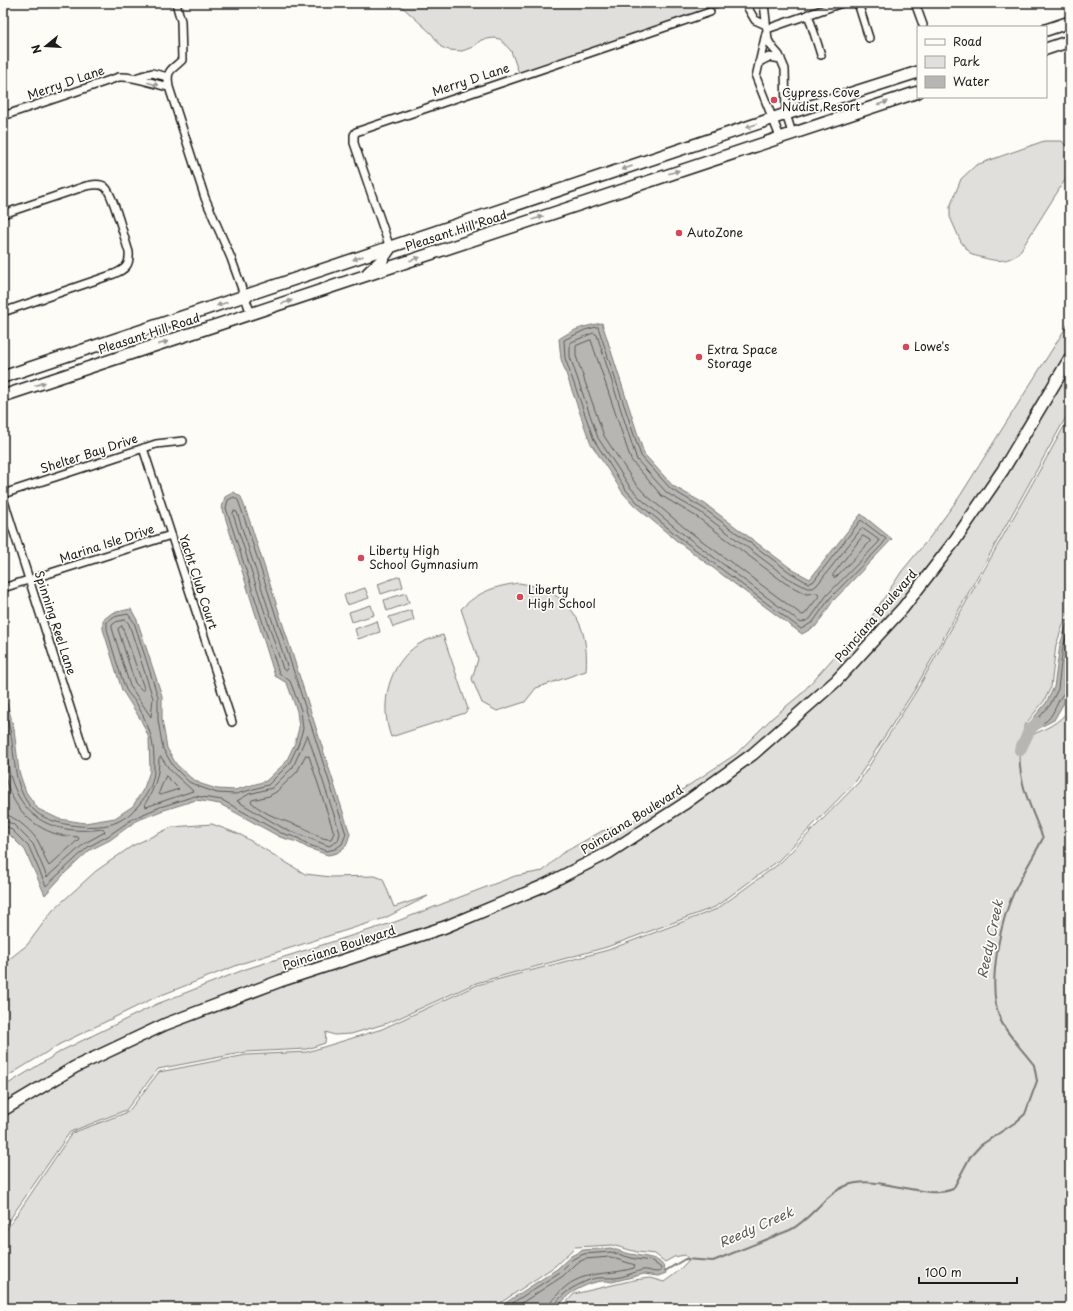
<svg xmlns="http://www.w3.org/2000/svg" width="1073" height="1311" font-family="'Playpen Sans',sans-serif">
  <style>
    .green { fill: #e0dfdb; stroke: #7e7e7c }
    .water { fill: #b7b6b2; stroke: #797876 }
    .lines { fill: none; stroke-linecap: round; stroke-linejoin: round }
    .shore { stroke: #5a5a58; stroke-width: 1 }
    .stream { stroke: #797876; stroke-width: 2 }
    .river { stroke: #b7b6b2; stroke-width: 12 }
    .street-casing { stroke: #1c1c1c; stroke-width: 10 }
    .primary-casing { stroke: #1c1c1c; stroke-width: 14 }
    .street { stroke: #fdfcf7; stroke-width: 7 }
    .primary { stroke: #fdfcf7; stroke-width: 11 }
    .oneway { fill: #989794 }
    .poi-dot { fill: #d1495b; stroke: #fdfcf7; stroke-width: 1.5 }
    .labels { text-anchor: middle; stroke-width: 3.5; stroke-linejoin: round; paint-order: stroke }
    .street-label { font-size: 12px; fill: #1c1c1c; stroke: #fdfcf7 }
    .poi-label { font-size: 12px; fill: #1c1c1c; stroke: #fdfcf7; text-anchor: start }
    .water-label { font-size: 13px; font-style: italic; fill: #5a5a58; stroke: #fdfcf7 }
  </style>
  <rect width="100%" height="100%" fill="#fdfcf7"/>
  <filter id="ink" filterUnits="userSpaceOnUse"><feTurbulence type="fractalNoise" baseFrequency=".025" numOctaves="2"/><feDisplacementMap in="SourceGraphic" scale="8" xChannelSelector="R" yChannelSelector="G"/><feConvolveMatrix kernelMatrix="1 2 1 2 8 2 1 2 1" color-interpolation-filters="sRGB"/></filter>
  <g filter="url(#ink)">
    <path class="green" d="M398,3h321l1,4 -201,66 -8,-22 -11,-12 -6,-1 -13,2 -8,7 -11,4 -13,-1 -8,-3 -9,-13z
      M1044,141h18l8,10v21l-51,81c-16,13 -29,6 -47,2l-11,-13 -11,-25v-10l11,-28 15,-14z
      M1070,321v89l-155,279 -59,92 -78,80 -63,46 -108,40 -131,36 -88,40 -37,11 -17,1 -8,-3 -1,11 -18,6 -61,3 -88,17 -32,41 -56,22 -67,97v-142l60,-37 94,-46 89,-35 149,-47 120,-46 28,-5 18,-17 41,-23 36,-12 98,-65 36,-36 28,-23 35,-39 27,-25 40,-60 28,-34 30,-41z
      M1070,416v189l-14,40 -5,42 -7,14 -20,25v12c17,-7 37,-14 46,-31v601h-509l13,-14 60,-14 16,-2 14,4 11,-8 14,-14 -4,-5 -11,2 -9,5 -10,-8 -18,-2 -25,-7 -37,2 -20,19 -62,42h-490v-73l69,-102 56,-21 31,-40 87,-17 61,-3 75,-23 95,-44 131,-35 109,-41 63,-46 79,-81 58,-92z
      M400,576l3,11 -22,7 -3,-10z
      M519,583c50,7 71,40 67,88l-50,17 -11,14 -28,9 -15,-8 -10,-24 6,-20 -17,-50c17,-17 34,-23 58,-26z
      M365,588l4,10 -22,7 -3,-10z
      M406,593l3,10 -22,8 -3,-11z
      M371,605l3,10 -22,7 -3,-10z
      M411,610l3,10 -21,7 -4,-10z
      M377,621l3,11 -22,7 -3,-10z
      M443,635l25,74 -3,4 -74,24c-12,-33 -3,-73 28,-93 7,-4 16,-7 24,-9z
      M212,824l29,11 64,39 26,3 44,-1 8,3 11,28 34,-11 -43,22 -142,45 -89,35 -94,46 -57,35v-115l24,-19 26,-35 43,-39 36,-25 40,-19z"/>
    <path class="water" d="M602,323l42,131 29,32 32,18 88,66 17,9 51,-65 31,25 -59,62 -17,25 -14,8 -125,-93 -42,-35 -12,-13 -33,-51 -29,-83 -2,-20c14,-10 27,-13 43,-16z
      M234,492l7,5 9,25 100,312 -4,12 -9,7 -9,2 -20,-7 -11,-6 -17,-5 -60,-33 -24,-4 -35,11 -25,10 -26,19 -20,10 -25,23 -20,22 -20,-45 -22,-22v-140l11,41 5,43 7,20 12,17 21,10 26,4 30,-5 18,-12 11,-18 6,-17 -1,-33 -8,-18 -19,-30 -19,-61v-9l9,-7 19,-4 6,11 25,76v23l5,29 9,16 15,14 10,6 16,5 18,1 31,-9 20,-19 9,-19 4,-15 -2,-17 -10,-28 -12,-7 -53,-169 3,-10z
      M1070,614v78l-16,28 -27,14v-8l19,-23 8,-16 6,-42z
      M611,1248c8,3 17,6 25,7 14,3 26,2 30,18l-8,3 -14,-2 -32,8c-12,-4 -29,4 -39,10 -6,3 -11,11 -16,16h-59l59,-39 14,-13 12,-6z"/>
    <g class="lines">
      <path class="shore" d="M598,327l43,129 30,33 32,19 88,65 17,10 5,-1 48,-62 25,19 -4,6 -52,53 -17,24 -12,7 -121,-91 -42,-35 -12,-13 -32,-50 -29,-82 -1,-18 21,-10z
        M594,333l3,2 40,125 30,33 33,19 88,66 19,10h6l4,-3 45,-57 17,12v2l-52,53 -17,24 -9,4 -118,-89 -42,-35 -11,-12 -32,-49 -28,-81v-14z
        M591,340l40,120 31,36 35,21 88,66 21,11 12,-1 1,3 -14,18 -3,1 -116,-86 -40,-34 -11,-12 -31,-47 -28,-80v-10z
        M234,511l3,1 4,13 47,144 -2,2 -3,-2 -50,-155z
        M863,536l7,4v2l-34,35h-3v-2z
        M126,620l3,4 24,74 -2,19 -21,-31 -18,-58v-3l4,-3z
        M122,626l22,62 -1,3 -8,-8 -17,-54z
        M1070,627l-7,19 -5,43 -8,16 -14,16 1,3c20,0 18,-32 33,-34
        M1070,642l-6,42 1,2 5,-1
        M3,704c2,8 5,17 7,26 6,28 2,61 26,82 16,14 62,19 81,10 18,-8 37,-32 37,-52 1,-28 -4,-42 -17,-66 -4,-6 -10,-11 -12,-17 -7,-19 -13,-39 -18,-58v-7l6,-5 15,-3 6,8 24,75v23l5,29 10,17 16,16 11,5 17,6 19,1 32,-9 21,-21 9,-19 5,-16 -2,-19 -11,-29 -11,-8 -53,-165 2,-8 6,-3 4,3 8,23 100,311 -4,10 -7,5 -8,2 -18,-6 -11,-7 -17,-5 -59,-33 -27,-4 -35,11 -26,11 -26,18 -20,11 -42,39 -17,-39 -19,-19 -7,-2
        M3,723c5,17 3,35 7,52 13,47 47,60 93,54l2,3 -20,11 -38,34 -14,-33 -20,-20 -10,-4
        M308,736l32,97 -2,8 -9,5 -46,-18 -46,-27 12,-7 23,-6 21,-21 13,-30z
        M306,755l3,1 25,77 -3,6c-11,1 -20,-8 -29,-12 -18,-6 -37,-12 -51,-25l1,-2 17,-4 7,-4 21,-20z
        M161,757l9,13 23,21 -47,16 -1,-3c9,-15 14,-28 14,-45z
        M3,764c3,32 20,58 50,69 8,3 17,3 25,4l1,2 -30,27c-5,-7 -6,-16 -10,-23 -5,-10 -25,-28 -36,-29
        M166,776l13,13 -19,6 -1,-2z
        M505,1308l55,-36 13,-13 11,-5 27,-2 24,7 17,2 9,7v3c-7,3 -12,-2 -18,-1 -10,2 -20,8 -30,8 -7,0 -14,-1 -21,1 -12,4 -36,16 -37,29
        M514,1308l49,-32 13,-13 9,-4 25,-2 25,8 -1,3c-30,9 -53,0 -77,27 -4,4 -7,7 -7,13"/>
      <path class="stream" d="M665,1271l20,-12 28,2 77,-31c22,-11 35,-37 58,-45 32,-11 76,16 105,4l17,-32 11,-12 35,-23 9,-8 12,-33 -3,-16c-9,-12 -27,-31 -33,-44 -16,-35 0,-105 17,-137 8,-16 17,-30 25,-46 -11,-28 -26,-57 -23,-88"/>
      <path class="river" d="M1020,750l10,-21 7,-6"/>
      <defs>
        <path id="street" d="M3,3h1
          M176,3l5,18 1,39c-11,11 -16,9 -13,27l36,111 26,60 20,56
          M745,3l10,17 11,5
          M764,3l4,37 4,7 7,8 6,14 1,45 6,19
          M858,3l11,35
          M915,3l8,22
          M808,14l13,41
          M767,29l75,-26
          M766,33l-10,44 24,60
          M759,62l10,-5 12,2
          M138,77l14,-4 16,4
          M3,116l116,-39c18,-1 33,7 50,10
          M3,214l83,-28c6,-1 14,-3 19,1 8,6 20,54 24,65 1,13 -3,17 -15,22l-111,38
          M390,248l-36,-105v-8l2,-3 354,-120
          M143,448l89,274
          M3,494l153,-50 27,-3
          M3,498l82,256
          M3,588l168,-53"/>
        <path id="primary" d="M1046,30l24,-8
          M1046,49l24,-8
          M368,273l13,-12 9,-13
          M3,377l783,-263 132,-42
          M3,396l915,-304
          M3,1110l72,-43 91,-43 114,-43 165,-54 98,-41 67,-34 74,-48 69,-50 83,-73 67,-73 50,-65 50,-73 67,-112"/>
      </defs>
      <use href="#street" class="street-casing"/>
      <use href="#primary" class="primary-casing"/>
      <use href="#street" class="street"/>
      <use href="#primary" class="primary"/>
    </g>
    <defs><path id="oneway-solid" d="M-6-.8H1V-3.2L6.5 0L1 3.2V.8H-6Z"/></defs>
    <g class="oneway">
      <use href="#oneway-solid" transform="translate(153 84) rotate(16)"/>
      <use href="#oneway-solid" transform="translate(883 103) rotate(-18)"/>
      <use href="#oneway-solid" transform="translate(751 126) rotate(161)"/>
      <use href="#oneway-solid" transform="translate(627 168) rotate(161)"/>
      <use href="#oneway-solid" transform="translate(674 172) rotate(-18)"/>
      <use href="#oneway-solid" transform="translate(538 218) rotate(-18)"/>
      <use href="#oneway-solid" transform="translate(358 258) rotate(161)"/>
      <use href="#oneway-solid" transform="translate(415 259) rotate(-18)"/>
      <use href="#oneway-solid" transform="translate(287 302) rotate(-18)"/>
      <use href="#oneway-solid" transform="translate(222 304) rotate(162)"/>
      <use href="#oneway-solid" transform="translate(163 343) rotate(-18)"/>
      <use href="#oneway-solid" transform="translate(40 384) rotate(-18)"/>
    </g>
  </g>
  <g class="poi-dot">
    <circle cx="774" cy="100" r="4"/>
    <circle cx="679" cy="233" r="4"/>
    <circle cx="906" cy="347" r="4"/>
    <circle cx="699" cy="357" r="4"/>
    <circle cx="361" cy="558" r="4"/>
    <circle cx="520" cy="597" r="4"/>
  </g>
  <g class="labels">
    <g class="street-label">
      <text transform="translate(471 80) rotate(-18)" y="4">Merry D Lane</text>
      <text transform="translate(66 83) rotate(-19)" y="4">Merry D Lane</text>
      <text transform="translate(456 231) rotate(-18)" y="4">Pleasant Hill Road</text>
      <text transform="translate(149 334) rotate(-18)" y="4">Pleasant Hill Road</text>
      <text transform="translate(89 454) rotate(-18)" y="4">Shelter Bay Drive</text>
      <text transform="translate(107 544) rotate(-18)" y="4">Marina Isle Drive</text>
      <text transform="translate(198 582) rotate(72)" y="4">Yacht Club Court</text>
      <text transform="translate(876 616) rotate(-49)" y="4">Poinciana Boulevard</text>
      <text transform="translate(55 623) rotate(72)" y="4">Spinning Reel Lane</text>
      <text transform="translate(632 820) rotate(-32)" y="4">Poinciana Boulevard</text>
      <text transform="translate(339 948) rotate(-18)" y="4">Poinciana Boulevard</text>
    </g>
    <g class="poi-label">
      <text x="782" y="97">Cypress Cove<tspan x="782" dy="14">Nudist Resort</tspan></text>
      <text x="687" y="237">AutoZone</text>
      <text x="914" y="351">Lowe's</text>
      <text x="707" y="354">Extra Space<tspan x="707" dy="14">Storage</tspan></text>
      <text x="369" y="555">Liberty High<tspan x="369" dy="14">School Gymnasium</tspan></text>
      <text x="528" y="594">Liberty<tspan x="528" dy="14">High School</tspan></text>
    </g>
    <g class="water-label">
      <text transform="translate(990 939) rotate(-78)" y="5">Reedy Creek</text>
      <text transform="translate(756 1227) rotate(-24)" y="5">Reedy Creek</text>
    </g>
  </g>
  <rect width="1073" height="1311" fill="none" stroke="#fdfcf7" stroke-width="16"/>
  <rect x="8" y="8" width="1057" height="1295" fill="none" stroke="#1c1c1c" stroke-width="1.5" filter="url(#ink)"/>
  <rect x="917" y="26" width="130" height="72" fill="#fdfcf7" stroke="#a3a29f"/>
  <rect x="925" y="39" width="20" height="6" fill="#fdfcf7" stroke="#a3a29f"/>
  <text x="953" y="46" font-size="12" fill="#1c1c1c">Road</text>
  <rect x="925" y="56" width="20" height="12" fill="#e0dfdb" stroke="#a3a29f"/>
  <text x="953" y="66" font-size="12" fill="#1c1c1c">Park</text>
  <rect x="925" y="76" width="20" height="12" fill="#b7b6b2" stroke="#a3a29f"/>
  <text x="953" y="86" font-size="12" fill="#1c1c1c">Water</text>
  <g transform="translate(46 46) rotate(252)" stroke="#fdfcf7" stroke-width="3" paint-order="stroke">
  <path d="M0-3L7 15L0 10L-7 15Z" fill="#1c1c1c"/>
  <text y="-6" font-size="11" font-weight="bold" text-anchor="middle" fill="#1c1c1c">N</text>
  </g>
  <path d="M919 1277v6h98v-6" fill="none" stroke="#1c1c1c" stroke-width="2"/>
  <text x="925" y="1277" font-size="12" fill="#1c1c1c" stroke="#fdfcf7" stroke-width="3" paint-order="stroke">100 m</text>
</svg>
